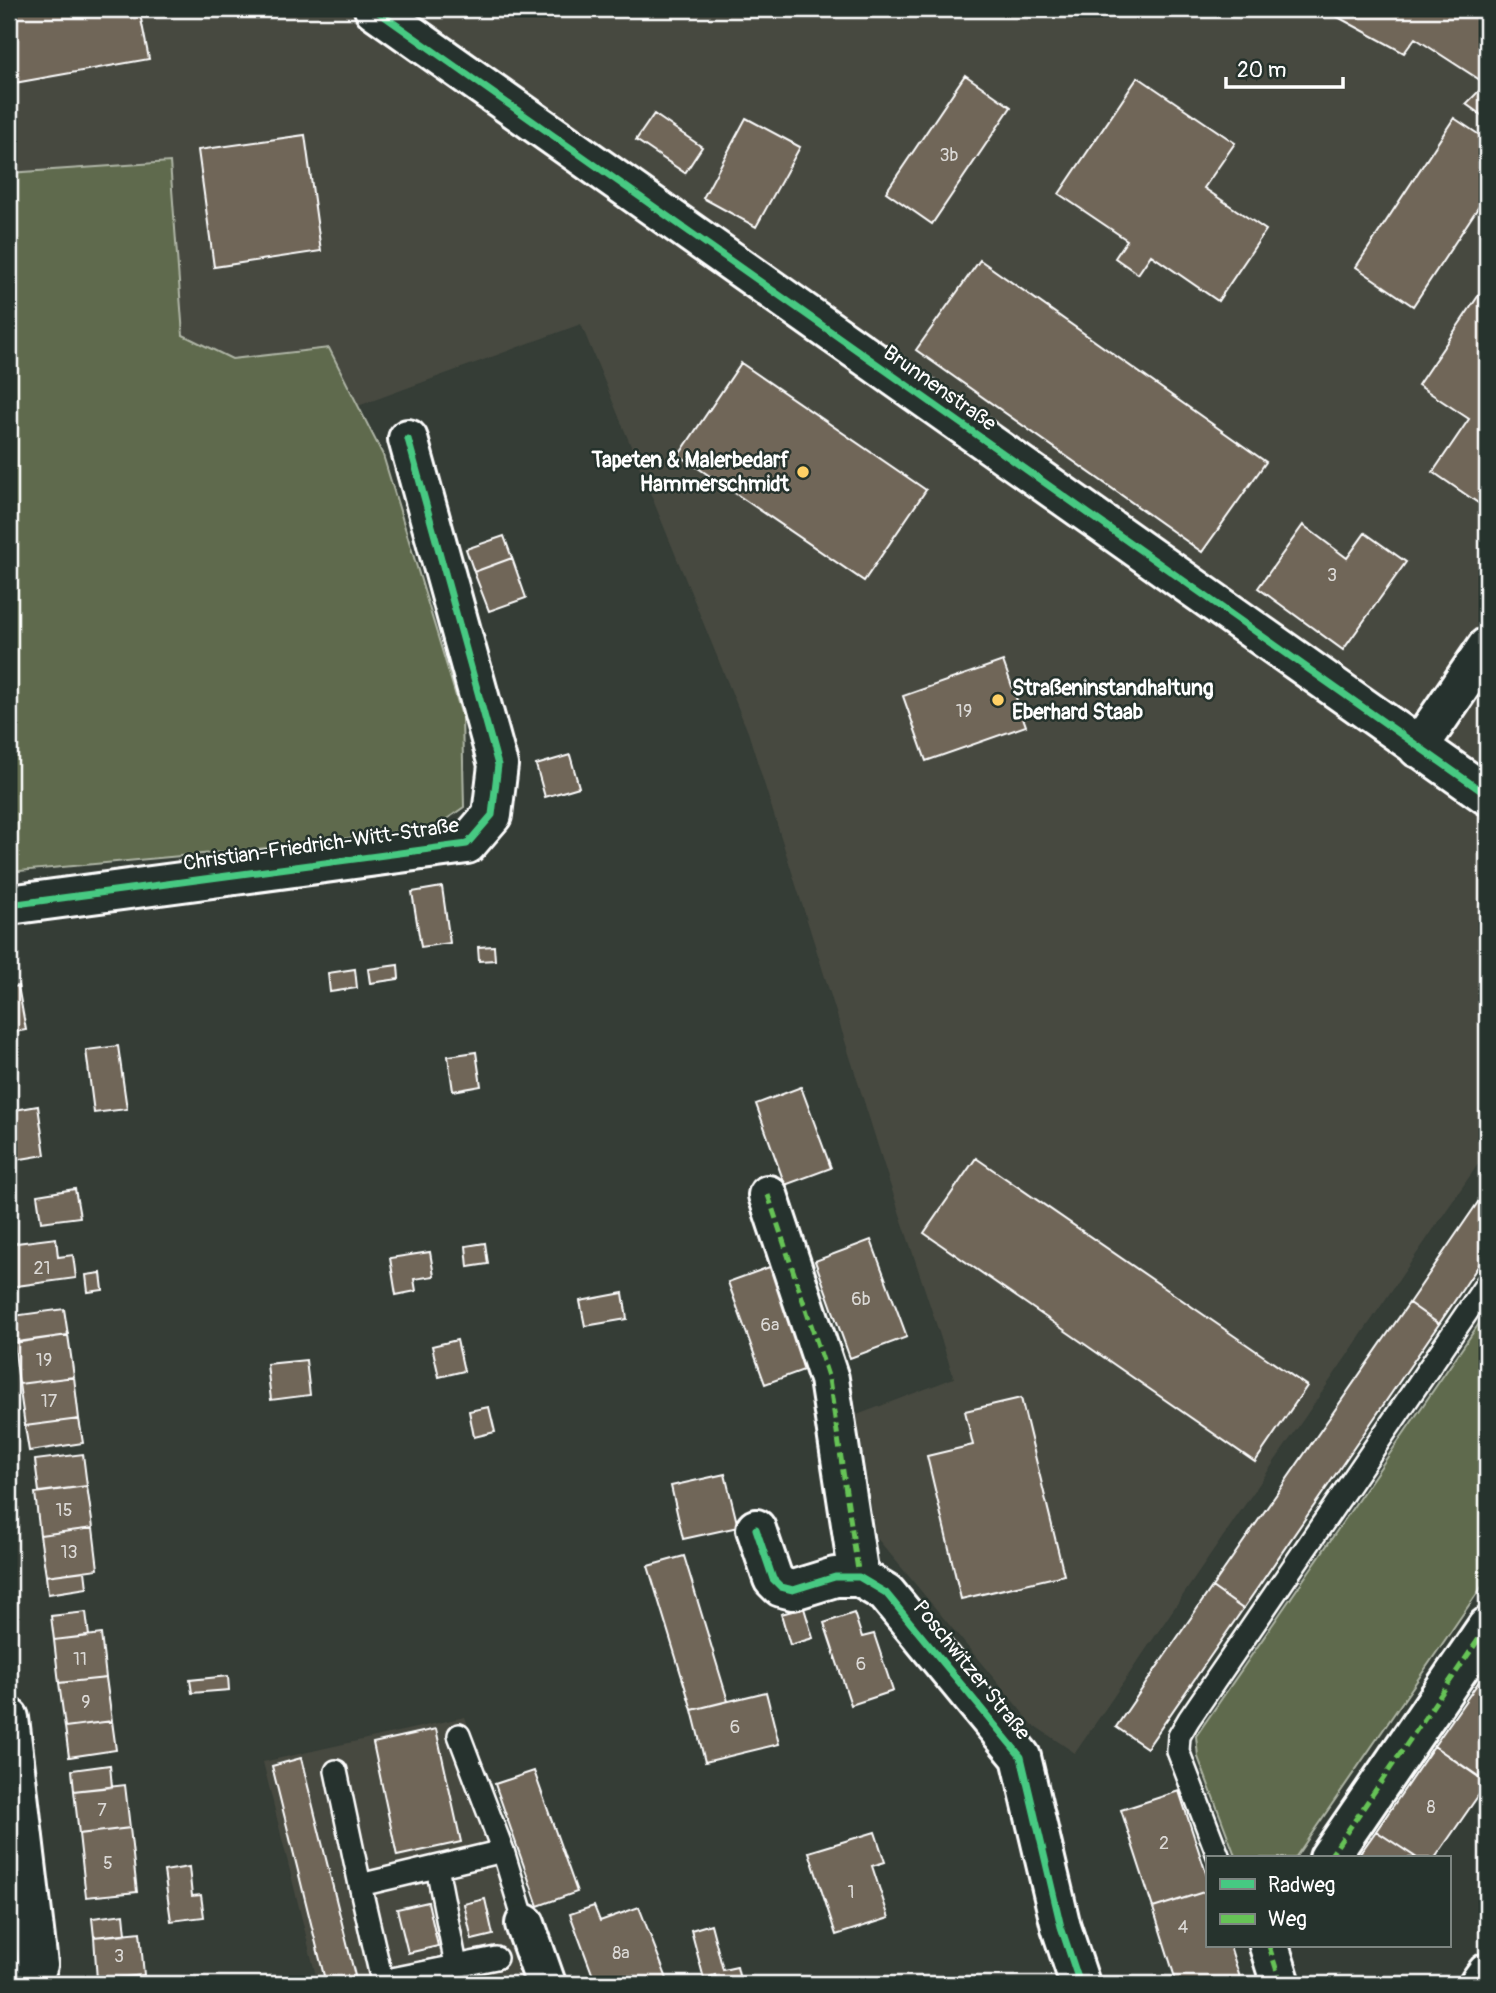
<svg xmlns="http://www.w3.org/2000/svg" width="1496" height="1993" font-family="Pangolin,sans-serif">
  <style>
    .built { fill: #474940 }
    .green { fill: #5f6b4d; stroke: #afb5a6; stroke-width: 2 }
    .building { fill: #706659; stroke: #fff; stroke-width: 2 }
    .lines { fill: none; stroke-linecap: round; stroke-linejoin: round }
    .lane-casing { stroke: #fff; stroke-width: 26 }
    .street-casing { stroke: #fff; stroke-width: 44 }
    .lane { stroke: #26332d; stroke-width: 21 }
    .street { stroke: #26332d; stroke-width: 38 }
    .quiet { stroke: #66c356; stroke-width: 5; stroke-dasharray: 10 5; stroke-linecap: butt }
    .cycleway-casing { stroke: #26332d; stroke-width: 11 }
    .cycleway { stroke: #46c982; stroke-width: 7 }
    .poi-dot { fill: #ffd166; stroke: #26332d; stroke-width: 2.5 }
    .labels { text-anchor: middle; stroke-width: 5; stroke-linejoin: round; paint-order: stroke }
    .number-label { font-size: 18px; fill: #dbd9d6 }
    .street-label { font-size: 21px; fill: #fff; stroke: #26332d }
    .poi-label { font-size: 21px; font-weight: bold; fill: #fff; stroke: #26332d; text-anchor: end }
  </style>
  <rect width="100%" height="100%" fill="#353d36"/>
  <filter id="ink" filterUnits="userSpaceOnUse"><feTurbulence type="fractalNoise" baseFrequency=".0143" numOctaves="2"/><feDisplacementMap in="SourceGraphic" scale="14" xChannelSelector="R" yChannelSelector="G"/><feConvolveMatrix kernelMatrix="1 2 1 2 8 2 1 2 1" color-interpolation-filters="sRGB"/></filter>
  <g filter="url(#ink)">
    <path class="built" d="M9,9h1478v1142l-412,602 -43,-29 -156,-187 -19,-122 97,-37 -65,-197 -141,-449 -167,-408 -223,82 -30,-58 -96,11 -49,-24 -14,-173 -160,11z
      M465,1717l72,204 -11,63h-208l-55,-222z"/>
    <path class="green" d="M170,162l13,173 49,24 97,-11 54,107 79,261 2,91 -37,26 -418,39v-699z
      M1487,1312v267l-192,279h-59l-38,-101 -2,-21z"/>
    <path class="building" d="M9,9h130l10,50 -140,25z
      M1323,9h144l20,14v96l-21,-15 20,-20 -71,-46 -11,15z
      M965,75l46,32 -79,117 -46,-32z
      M1138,77l97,66 -31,45 62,42 -48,71 -67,-46 -13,19 -23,-16 12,-18 -68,-46z
      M654,114l48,33 -17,26 -49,-33z
      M746,118l54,29 -44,80 -53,-29z
      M1454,118l33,22v54l-74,112 -57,-39z
      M305,135l16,116 -107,16 -16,-117z
      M980,260l286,202 -64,90 -286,-202z
      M1487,283v226l-54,-37 36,-53 -51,-34z
      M741,363l185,127 -62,91 -185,-126z
      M1303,525l44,33 18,-25 41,29 -63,88 -85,-62z
      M504,536l8,22 -38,14 -8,-23z
      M512,558l14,40 -37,13 -15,-39z
      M1003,661l23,65 -100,35 -23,-65z
      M570,755l9,32 -34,10 -9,-32z
      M442,887l8,56 -29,4 -9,-55z
      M494,946l1,14 -16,1 -1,-14z
      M398,965l1,14 -29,4 -2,-14z
      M355,969l2,19 -27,4 -2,-19z
      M18,986l8,44 -17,3v-45z
      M118,1046l9,63 -33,4 -8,-63z
      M476,1052l5,34 -28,5 -5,-35z
      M801,1087l30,81 -46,17 -29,-81z
      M38,1106l7,49 -36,6v-50z
      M976,1158l331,228 -52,76 -331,-229z
      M75,1189l5,28 -39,5 -4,-27z
      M1487,1189v64l-48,71 -30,-21z
      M56,1238l2,19 15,-2 3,23 -67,9v-43z
      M871,1240l36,97 -57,21 -35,-97z
      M485,1243l3,21 -20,3 -2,-21z
      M430,1252l4,24 -20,3 2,12 -20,4 -6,-37z
      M775,1265l37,102 -47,17 -37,-102z
      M101,1273l2,17 -15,2 -2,-17z
      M623,1293l4,26 -42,7 -5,-25z
      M1409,1303l30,21 -196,285 -31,-22z
      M64,1309l4,26 -51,7 -4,-26z
      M68,1335l6,42 -55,7 -5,-41z
      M457,1340l7,31 -25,6 -7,-31z
      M306,1360l4,35 -39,5 -4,-36z
      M74,1377l5,42 -54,7 -6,-42z
      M1021,1398l43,177 -103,24 -34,-143 46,-11 -8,-34z
      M489,1407l6,25 -21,5 -5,-26z
      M79,1419l4,24 -54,8 -4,-25z
      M83,1454l4,32 -48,6 -4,-32z
      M725,1474l13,53 -55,12 -12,-53z
      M87,1486l6,42 -53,7 -5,-42z
      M93,1528l5,41 -52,7 -6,-41z
      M684,1556l44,145 -36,9 -44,-144z
      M85,1571l2,17 -39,6 -2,-18z
      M1212,1587l31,22 -96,139 -31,-21z
      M804,1608l9,30 -23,7 -9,-31z
      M86,1612l3,24 -35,4 -3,-24z
      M854,1613l8,24 12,-3 19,57 -42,14 -27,-82z
      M101,1634l5,44 -47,5 -5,-43z
      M1487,1670v112l-53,-36z
      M228,1676l1,14 -37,3 -2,-13z
      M106,1678l6,43 -47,6 -6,-44z
      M766,1692l13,52 -74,18 -13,-52z
      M112,1721l4,29 -47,7 -4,-30z
      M436,1729l25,113 -64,14 -24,-113z
      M1434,1746l53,37 -52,75h-18l-41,-27z
      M301,1758l56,226h-31l-54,-218z
      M110,1765l2,22 -38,4 -2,-21z
      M534,1771l43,121 -39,14 -43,-122z
      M125,1785l5,43 -51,6 -5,-43z
      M1179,1791l28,85v15l-54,17 -32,-98z
      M130,1828l7,64 -51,5 -7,-63z
      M1376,1831l41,27h-60z
      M875,1832l10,30 -13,4 17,52 -53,17 -27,-83z
      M189,1867l3,29 9,-1 3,22 -33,4 -7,-50z
      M1207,1891v55h23l12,38h-65l-24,-76z
      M485,1899l8,36 -21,5 -8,-36z
      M428,1902l10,44 -30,7 -11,-44z
      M594,1906l6,15 39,-14 30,77h-73l-26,-70z
      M124,1914l2,20 -32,3 -2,-19z
      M711,1924l12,46 14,-3 4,17h-23l-3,-9 -11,4 -13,-49z
      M140,1932l4,43 -47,5 -3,-43z
      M144,1975l1,9h-47l-1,-4z"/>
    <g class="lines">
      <defs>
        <path id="lane" d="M459,1735l44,116 22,73
          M336,1771l24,114 143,-34
          M1219,1858l-41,-107 1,-15 10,-17 298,-436
          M437,1867l19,98
          M360,1885l22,96 114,-23"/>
        <path id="street" d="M374,9l1113,786
          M1418,748l69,-101
          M9,905l458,-61 25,-29 6,-50 -90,-326
          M768,1195l61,184 30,198
          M756,1529l17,50 8,8 12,3 42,-13h24l27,16 135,164 40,170 19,57
          M9,1718l29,247 -10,19
          M1329,1858l158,-231
          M525,1924l21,60
          M1269,1946l12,38
          M1479,1984l8,-11"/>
      </defs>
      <use href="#lane" class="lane-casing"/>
      <use href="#street" class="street-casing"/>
      <use href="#lane" class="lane"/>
      <use href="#street" class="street"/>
      <path class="quiet" d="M768,1195l61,184 30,198
        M1329,1858l158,-231
        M1269,1946l12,38"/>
      <defs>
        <path id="cycleway" d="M374,9l1113,786
          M9,905l458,-61 25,-29 6,-50 -90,-326
          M756,1529l17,50 8,8 12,3 42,-13h24l27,16 135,164 40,170 19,57"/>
      </defs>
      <use href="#cycleway" class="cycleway-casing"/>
      <use href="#cycleway" class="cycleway"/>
    </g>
  </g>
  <g class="poi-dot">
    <circle cx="803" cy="472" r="7"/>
    <circle cx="998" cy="700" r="7"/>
  </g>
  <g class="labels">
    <g class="number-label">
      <text x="949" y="161">3b</text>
      <text x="1332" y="581">3</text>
      <text x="964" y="717">19</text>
      <text x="42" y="1274">21</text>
      <text x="861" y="1305">6b</text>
      <text x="770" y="1331">6a</text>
      <text x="44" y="1366">19</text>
      <text x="49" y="1407">17</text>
      <text x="64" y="1516">15</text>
      <text x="69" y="1558">13</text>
      <text x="80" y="1665">11</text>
      <text x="861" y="1670">6</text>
      <text x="86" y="1708">9</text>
      <text x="735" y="1733">6</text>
      <text x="1431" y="1813">8</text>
      <text x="102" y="1816">7</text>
      <text x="1164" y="1849">2</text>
      <text x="108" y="1869">5</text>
      <text x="851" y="1898">1</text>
      <text x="1183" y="1933">4</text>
      <text x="621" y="1959">8a</text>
      <text x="119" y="1962">3</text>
    </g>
    <g class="street-label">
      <text transform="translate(940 388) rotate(35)" y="7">Brunnenstraße</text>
      <text transform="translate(321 844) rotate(-8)" y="7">Christian-Friedrich-Witt-Straße</text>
      <text transform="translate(972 1670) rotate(51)" y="7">Poschwitzer Straße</text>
    </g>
    <g class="poi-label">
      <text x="789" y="467">Tapeten &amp; Malerbedarf<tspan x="789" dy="24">Hammerschmidt</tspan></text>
      <text x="1012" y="695" text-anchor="start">Straßeninstandhaltung<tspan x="1012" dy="24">Eberhard Staab</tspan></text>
    </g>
  </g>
  <rect width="1496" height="1993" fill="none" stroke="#26332d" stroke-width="35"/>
  <rect x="18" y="18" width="1461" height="1958" fill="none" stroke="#fff" stroke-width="2.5" filter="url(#ink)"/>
  <rect x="1206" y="1856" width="245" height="91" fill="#26332d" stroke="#7d8581" stroke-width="2"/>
  <rect x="1220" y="1879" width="35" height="10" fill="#46c982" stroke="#7d8581" stroke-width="2"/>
  <text x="1268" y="1892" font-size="21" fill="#ffffff">Radweg</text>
  <rect x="1220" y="1914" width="35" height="10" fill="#66c356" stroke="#7d8581" stroke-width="2"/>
  <text x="1268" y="1926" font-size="21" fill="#ffffff">Weg</text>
  <path d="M1226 77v10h117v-10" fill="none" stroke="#ffffff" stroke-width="3.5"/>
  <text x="1237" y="77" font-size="21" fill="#ffffff" stroke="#26332d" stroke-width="5" paint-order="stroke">20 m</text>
</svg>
